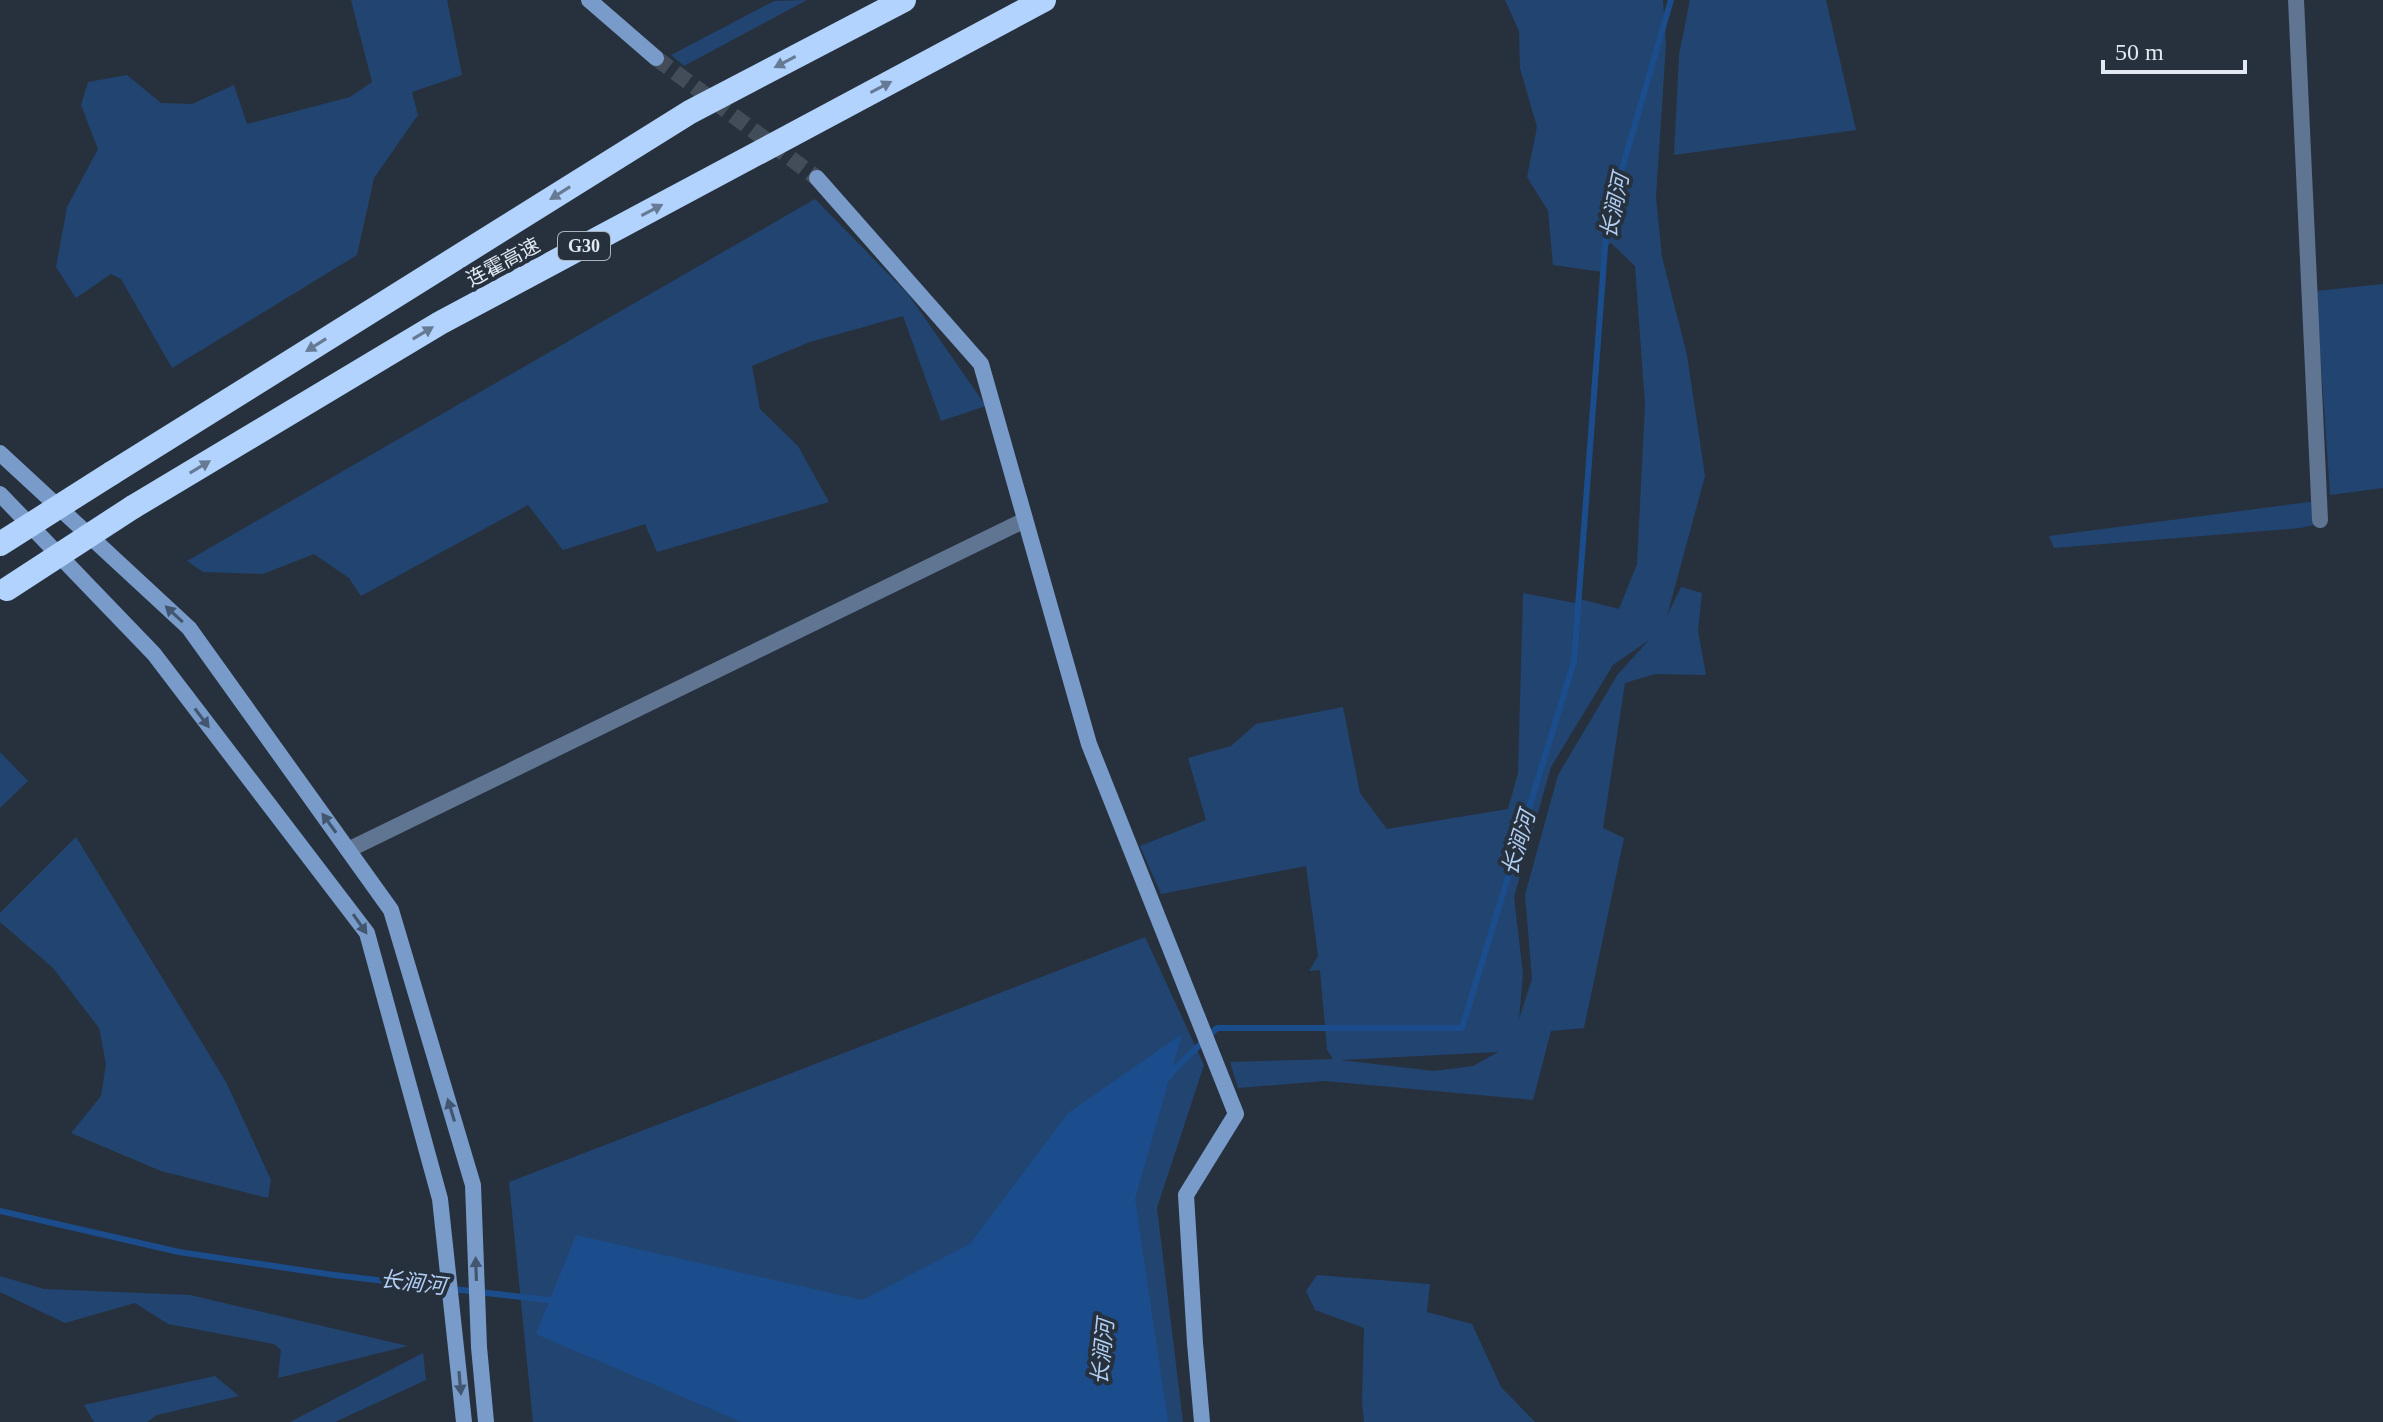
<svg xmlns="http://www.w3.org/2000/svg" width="2383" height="1422" font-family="'Times New Roman','Noto Sans SC',serif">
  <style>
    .green { fill: #224470; fill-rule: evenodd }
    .water { fill: #1b4d8c }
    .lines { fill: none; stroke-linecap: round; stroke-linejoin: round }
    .stream { stroke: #1b4d8c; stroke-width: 6 }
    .secondary-tunnel { stroke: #434d59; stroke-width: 16; stroke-dasharray: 16 8; stroke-linecap: butt }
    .street { stroke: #5f7592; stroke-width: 16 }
    .secondary { stroke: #789bca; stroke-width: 16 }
    .highway { stroke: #b2d3fe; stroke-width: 24 }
    .highway-bridge { stroke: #b2d3fe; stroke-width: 24 }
    .oneway { fill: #667a94 }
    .oneway2 { fill: #43566f }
    .labels { text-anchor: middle; stroke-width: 8; stroke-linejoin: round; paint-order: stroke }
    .shield { fill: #27313e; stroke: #aab2bc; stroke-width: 2 }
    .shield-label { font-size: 18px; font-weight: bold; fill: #e2e9f2 }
    .street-label { font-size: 20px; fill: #e2e9f2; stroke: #27313e }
    .water-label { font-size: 22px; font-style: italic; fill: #b2cef2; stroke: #27313e }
  </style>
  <rect width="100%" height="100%" fill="#27313e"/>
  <path class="green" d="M351,0h96l15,75 -50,17 6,23 -44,63 -17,77 -185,113 -51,-89 -10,-5 -35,24 -20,-31 11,-60 31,-58 -17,-44 7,-23 39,-7 34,28 31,1 42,-19 13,39 103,-27 22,-15z
    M807,0l-123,66 -13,-11 103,-54z
    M1505,0h158l3,44 -10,153 6,60 25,98 18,121 -38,140 14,-29 21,6 -4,38 8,44 -51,-1 -30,9 -22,145 21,10 -40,190 -33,3 -18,69 -208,-19 -87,7 -8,-26 103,-3 -6,-9 -7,-80 -11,1 9,-15 -12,-90 -145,28 -21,-48 66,-26 -18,-62 43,-12 25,-22 87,-17 17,86 27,36 121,-20 10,-36 5,-180 52,10 1,-5 43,11 18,-45 8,-159 -10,-139 -24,-23 -8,5v24l-50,-7 -5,-54 -21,-34 10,-50 -17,-59 -1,-37zM1649,640l-31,34 -60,101 -33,120 7,84 -13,40 4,-45 -9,-77 37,-130 62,-102zM1498,1052l-25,14 -39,5 -94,-11z
    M1690,0h136l30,130 -182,25 5,-100z
    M815,199l93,95 78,112 -45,15 -38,-105 -93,26 -58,24 8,43 38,37 31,56 -172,50 -12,-28 -82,26 -35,-45 -167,91 -12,-18 -35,-24 -51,20 -60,-2 -16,-11z
    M2383,284v204l-53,7 -14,-204z
    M2317,501l2,23 -19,4 -246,20 -5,-12z
    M0,752l28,29 -28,27z
    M76,837l150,245 45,98 -3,18 -107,-27 -90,-38 30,-37 5,-32 -7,-36 -46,-60 -53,-46v-9z
    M1145,937l59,128 -47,143 26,214h-650l-24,-240z
    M1317,1275l113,9 -3,28 45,12 29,63 34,35h-171l-2,-21 2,-73 -49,-18 -9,-19z
    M0,1276l44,13 146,6 218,51 -130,32 3,-28 -7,-6 -106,-20 -33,-21 -70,20 -65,-31z
    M423,1353l3,27 -91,42h-45z
    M215,1376l24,20 -82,19 -10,7h-53l-10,-17z"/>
  <path class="water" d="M1182,1034l-47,165 33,223h-427l-205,-88 40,-99 286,65 108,-56 98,-131z"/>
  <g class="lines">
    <path class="stream" d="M1169,1077l2,-4 46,-45h245l112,-367 33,-440 64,-221
      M0,1211l179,41 155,23 222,26"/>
    <path class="secondary-tunnel" d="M656,58l161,120"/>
    <path class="street" d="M2296,0l24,520
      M348,850l677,-330"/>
    <path class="secondary" d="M589,0l67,58
      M817,178l164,186 108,380 147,370 -50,81 9,148 7,79
      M0,453l189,175 202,282 82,275 6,162 7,75
      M0,494l154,160 213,279 73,266 24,223"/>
    <path class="highway" d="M112,473l578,-361 214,-112
      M133,507l307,-184 604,-323"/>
    <path class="highway-bridge" d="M0,544l112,-71
      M7,589l126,-82"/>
  </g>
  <defs><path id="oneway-solid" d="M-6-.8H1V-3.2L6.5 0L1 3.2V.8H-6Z" transform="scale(2)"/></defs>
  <g class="oneway">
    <use href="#oneway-solid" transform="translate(785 62) rotate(152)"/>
    <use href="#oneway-solid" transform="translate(881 87) rotate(-28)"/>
    <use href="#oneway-solid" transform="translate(560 193) rotate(148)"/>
    <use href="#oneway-solid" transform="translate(652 210) rotate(-28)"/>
    <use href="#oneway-solid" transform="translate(423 333) rotate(-31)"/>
    <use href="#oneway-solid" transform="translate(316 345) rotate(148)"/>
    <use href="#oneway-solid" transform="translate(200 467) rotate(-31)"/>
  </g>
  <g class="oneway2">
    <use href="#oneway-solid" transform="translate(174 614) rotate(-137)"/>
    <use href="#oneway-solid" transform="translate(202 718) rotate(53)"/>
    <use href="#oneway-solid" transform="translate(329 823) rotate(-126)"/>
    <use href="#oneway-solid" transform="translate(360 924) rotate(55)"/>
    <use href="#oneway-solid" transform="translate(451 1110) rotate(-107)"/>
    <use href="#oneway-solid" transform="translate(476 1269) rotate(-92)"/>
    <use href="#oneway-solid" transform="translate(460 1383) rotate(85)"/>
  </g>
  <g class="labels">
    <rect class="shield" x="558" y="232" width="52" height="28" rx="6"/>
    <g class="shield-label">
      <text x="584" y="252">G30</text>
    </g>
    <g class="street-label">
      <text transform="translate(503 262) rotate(-28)" y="7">连霍高速</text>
    </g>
    <g class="water-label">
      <text transform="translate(1614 206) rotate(-78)" y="8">长涧河</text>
      <text transform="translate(1518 843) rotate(-73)" y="8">长涧河</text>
      <text transform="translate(413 1282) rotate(7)" y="8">长涧河</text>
      <text transform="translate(1102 1352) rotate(-84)" y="8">长涧河</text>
    </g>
  </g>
  <path d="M2103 60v12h142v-12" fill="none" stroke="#e2e9f2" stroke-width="4"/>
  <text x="2115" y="60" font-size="24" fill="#e2e9f2" stroke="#27313e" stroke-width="6" paint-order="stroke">50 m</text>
</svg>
